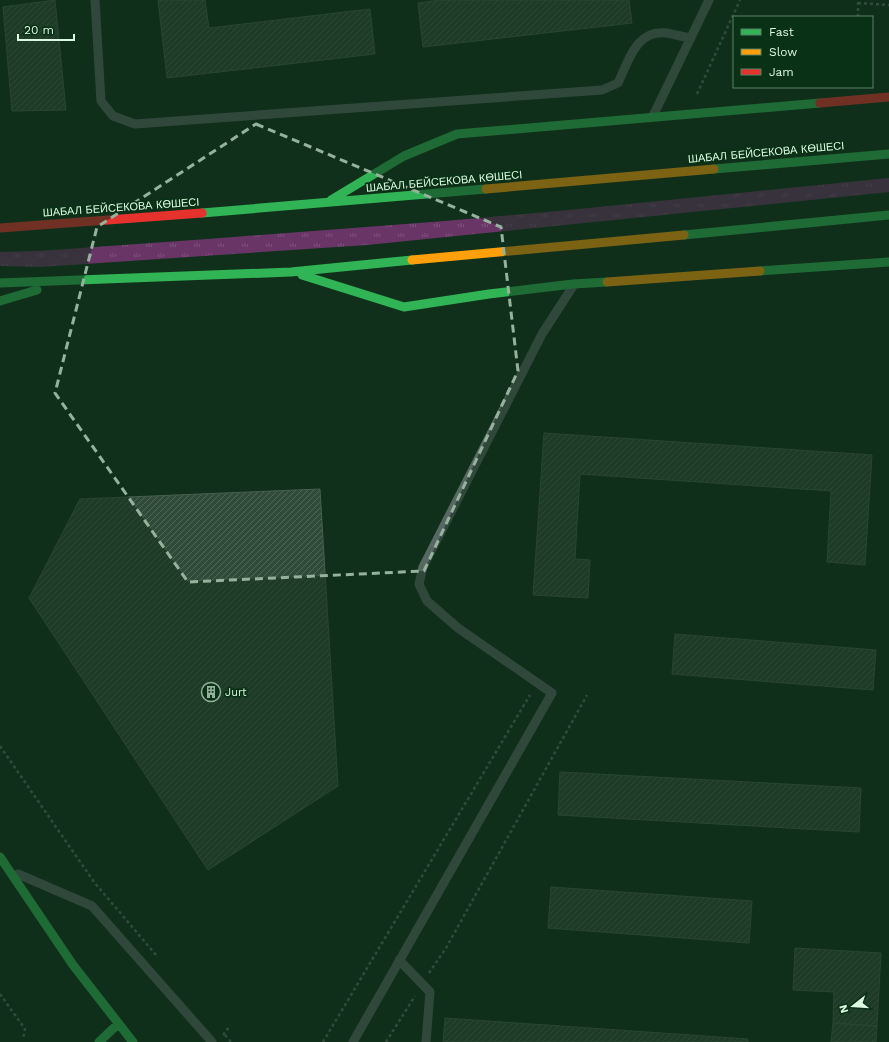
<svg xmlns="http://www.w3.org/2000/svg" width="889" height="1042" font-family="'Work Sans',sans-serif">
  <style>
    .grass { fill: url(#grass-tufts) }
    .building { fill: url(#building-hatch); stroke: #475f4e }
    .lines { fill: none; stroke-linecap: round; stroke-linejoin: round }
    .path { stroke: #5b6c65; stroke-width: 2.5; stroke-dasharray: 3 3; stroke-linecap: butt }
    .lane { stroke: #576763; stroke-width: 9 }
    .fast { stroke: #30b455; stroke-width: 9 }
    .slow { stroke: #ff9f0a; stroke-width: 9 }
    .jam { stroke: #e5322d; stroke-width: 9 }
    .marked { fill: none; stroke: #96b29c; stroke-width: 3; stroke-dasharray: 8 5; stroke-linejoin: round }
    .labels { text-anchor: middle; stroke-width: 3.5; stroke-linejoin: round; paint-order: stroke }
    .street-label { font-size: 11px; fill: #ddf8e1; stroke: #083115 }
    .poi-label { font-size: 11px; fill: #ddf8e1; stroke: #083115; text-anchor: start }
  </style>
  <defs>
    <pattern id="grass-tufts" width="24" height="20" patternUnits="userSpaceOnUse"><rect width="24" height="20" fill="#693567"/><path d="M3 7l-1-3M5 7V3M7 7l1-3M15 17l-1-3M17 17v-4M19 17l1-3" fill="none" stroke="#7e537c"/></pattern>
    <pattern id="building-hatch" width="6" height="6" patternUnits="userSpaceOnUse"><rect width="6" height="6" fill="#304b39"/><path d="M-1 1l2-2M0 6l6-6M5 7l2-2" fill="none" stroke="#4e6655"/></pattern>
  </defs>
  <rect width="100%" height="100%" fill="#11301c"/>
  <path class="grass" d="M889,178v14l-522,53 -327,22 -40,-1v-14l39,-1 169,-12 237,-18 124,-11z"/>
  <path class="building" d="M55,0l11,110 -54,1 -9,-104z
    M158,0h47l4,28 161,-19 5,45 -208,24z
    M440,0h189l3,23 -209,24 -5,-44z
    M544,433l328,22 -7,110 -38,-3 4,-71 -251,-17 -5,85 15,1 -2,38 -55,-3z
    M320,489l18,297 -130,84 -179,-272 51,-99z
    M675,634l201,16 -3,40 -201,-16z
    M560,772l301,16 -2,44 -301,-17z
    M551,887l201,14 -3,42 -201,-15z
    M795,948l86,5 -4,73 -44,-3 1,-31 -41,-2z
    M445,1018l303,21v3h-305z
    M833,1023l44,3 -1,16h-45z"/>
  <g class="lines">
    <path class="path" d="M858,3l31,2
      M858,17v-17
      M697,94l43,-94
      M0,746l94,136 62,73
      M429,973l17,-25 141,-253
      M0,994l25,35 -2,10
      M223,1035l7,-9
      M225,1035l6,7
      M323,1042l207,-347
      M386,1042l29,-46"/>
    <path class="lane" d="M95,0l6,101 12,15 22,8 467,-34 16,-7c11,-23 18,-53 48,-50 8,1 17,4 25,5
      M653,116l56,-116
      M18,874l74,32 120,136
      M399,960l31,32 -4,50
      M353,1042l199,-349 -94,-65 -31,-27 -8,-17 4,-17 119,-233 31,-48"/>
    <path class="fast" d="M714,169l175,-15
      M331,200l73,-44 53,-22 363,-31
      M202,213l284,-24
      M684,235l205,-20
      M760,271l129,-9
      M302,275l102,32 85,-13 84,-10 34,-2
      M0,283l291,-11 121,-12
      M0,301l37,-11
      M0,857l73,108 60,77
      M99,1042l19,-18"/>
    <path class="slow" d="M486,189l228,-20
      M412,260l272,-25
      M607,282l153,-11"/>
    <path class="jam" d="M820,103l69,-6
      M0,228l202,-15"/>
  </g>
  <path d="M0 0H889V1042H0ZM256,124l245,103 17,144 -94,200 -236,11 -133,-189 42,-166z" fill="#11301c" fill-opacity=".55" fill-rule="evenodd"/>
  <path class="marked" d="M256,124l245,103 17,144 -94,200 -236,11 -133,-189 42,-166z"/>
  <defs>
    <symbol id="building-ring" viewBox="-11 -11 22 22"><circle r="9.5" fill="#083115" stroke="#96b29c" stroke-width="1.5"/><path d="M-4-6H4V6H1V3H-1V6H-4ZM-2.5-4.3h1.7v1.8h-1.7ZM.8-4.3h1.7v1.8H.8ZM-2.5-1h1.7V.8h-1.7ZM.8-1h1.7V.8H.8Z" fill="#96b29c"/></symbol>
  </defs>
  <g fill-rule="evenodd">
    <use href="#building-ring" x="200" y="681" width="22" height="22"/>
  </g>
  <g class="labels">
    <g class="street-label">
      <text transform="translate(766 152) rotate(-5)" y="4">ШАБАЛ БЕЙСЕКОВА КӨШЕСІ</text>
      <text transform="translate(444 181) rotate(-5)" y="4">ШАБАЛ БЕЙСЕКОВА КӨШЕСІ</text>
      <text transform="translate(121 207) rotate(-4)" y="4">ШАБАЛ БЕЙСЕКОВА КӨШЕСІ</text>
    </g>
    <g class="poi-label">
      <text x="225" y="696">Jurt</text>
    </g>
  </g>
  <rect x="733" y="16" width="140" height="72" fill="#083115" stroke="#5d8167"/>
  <rect x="741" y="29" width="20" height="6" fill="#30b455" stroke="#5d8167"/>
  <text x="769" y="36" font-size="12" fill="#ddf8e1">Fast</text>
  <rect x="741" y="49" width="20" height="6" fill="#ff9f0a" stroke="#5d8167"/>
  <text x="769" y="56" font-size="12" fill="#ddf8e1">Slow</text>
  <rect x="741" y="69" width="20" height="6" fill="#e5322d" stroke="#5d8167"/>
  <text x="769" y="76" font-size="12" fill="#ddf8e1">Jam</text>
  <g transform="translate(853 1006) rotate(253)" stroke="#083115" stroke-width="3" paint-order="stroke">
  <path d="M0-3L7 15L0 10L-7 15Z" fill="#ddf8e1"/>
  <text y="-6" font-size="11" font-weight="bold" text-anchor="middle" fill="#ddf8e1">N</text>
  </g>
  <path d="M18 34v6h56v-6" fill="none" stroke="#ddf8e1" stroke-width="2"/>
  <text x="24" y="34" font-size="12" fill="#ddf8e1" stroke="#083115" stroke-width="3" paint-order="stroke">20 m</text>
</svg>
